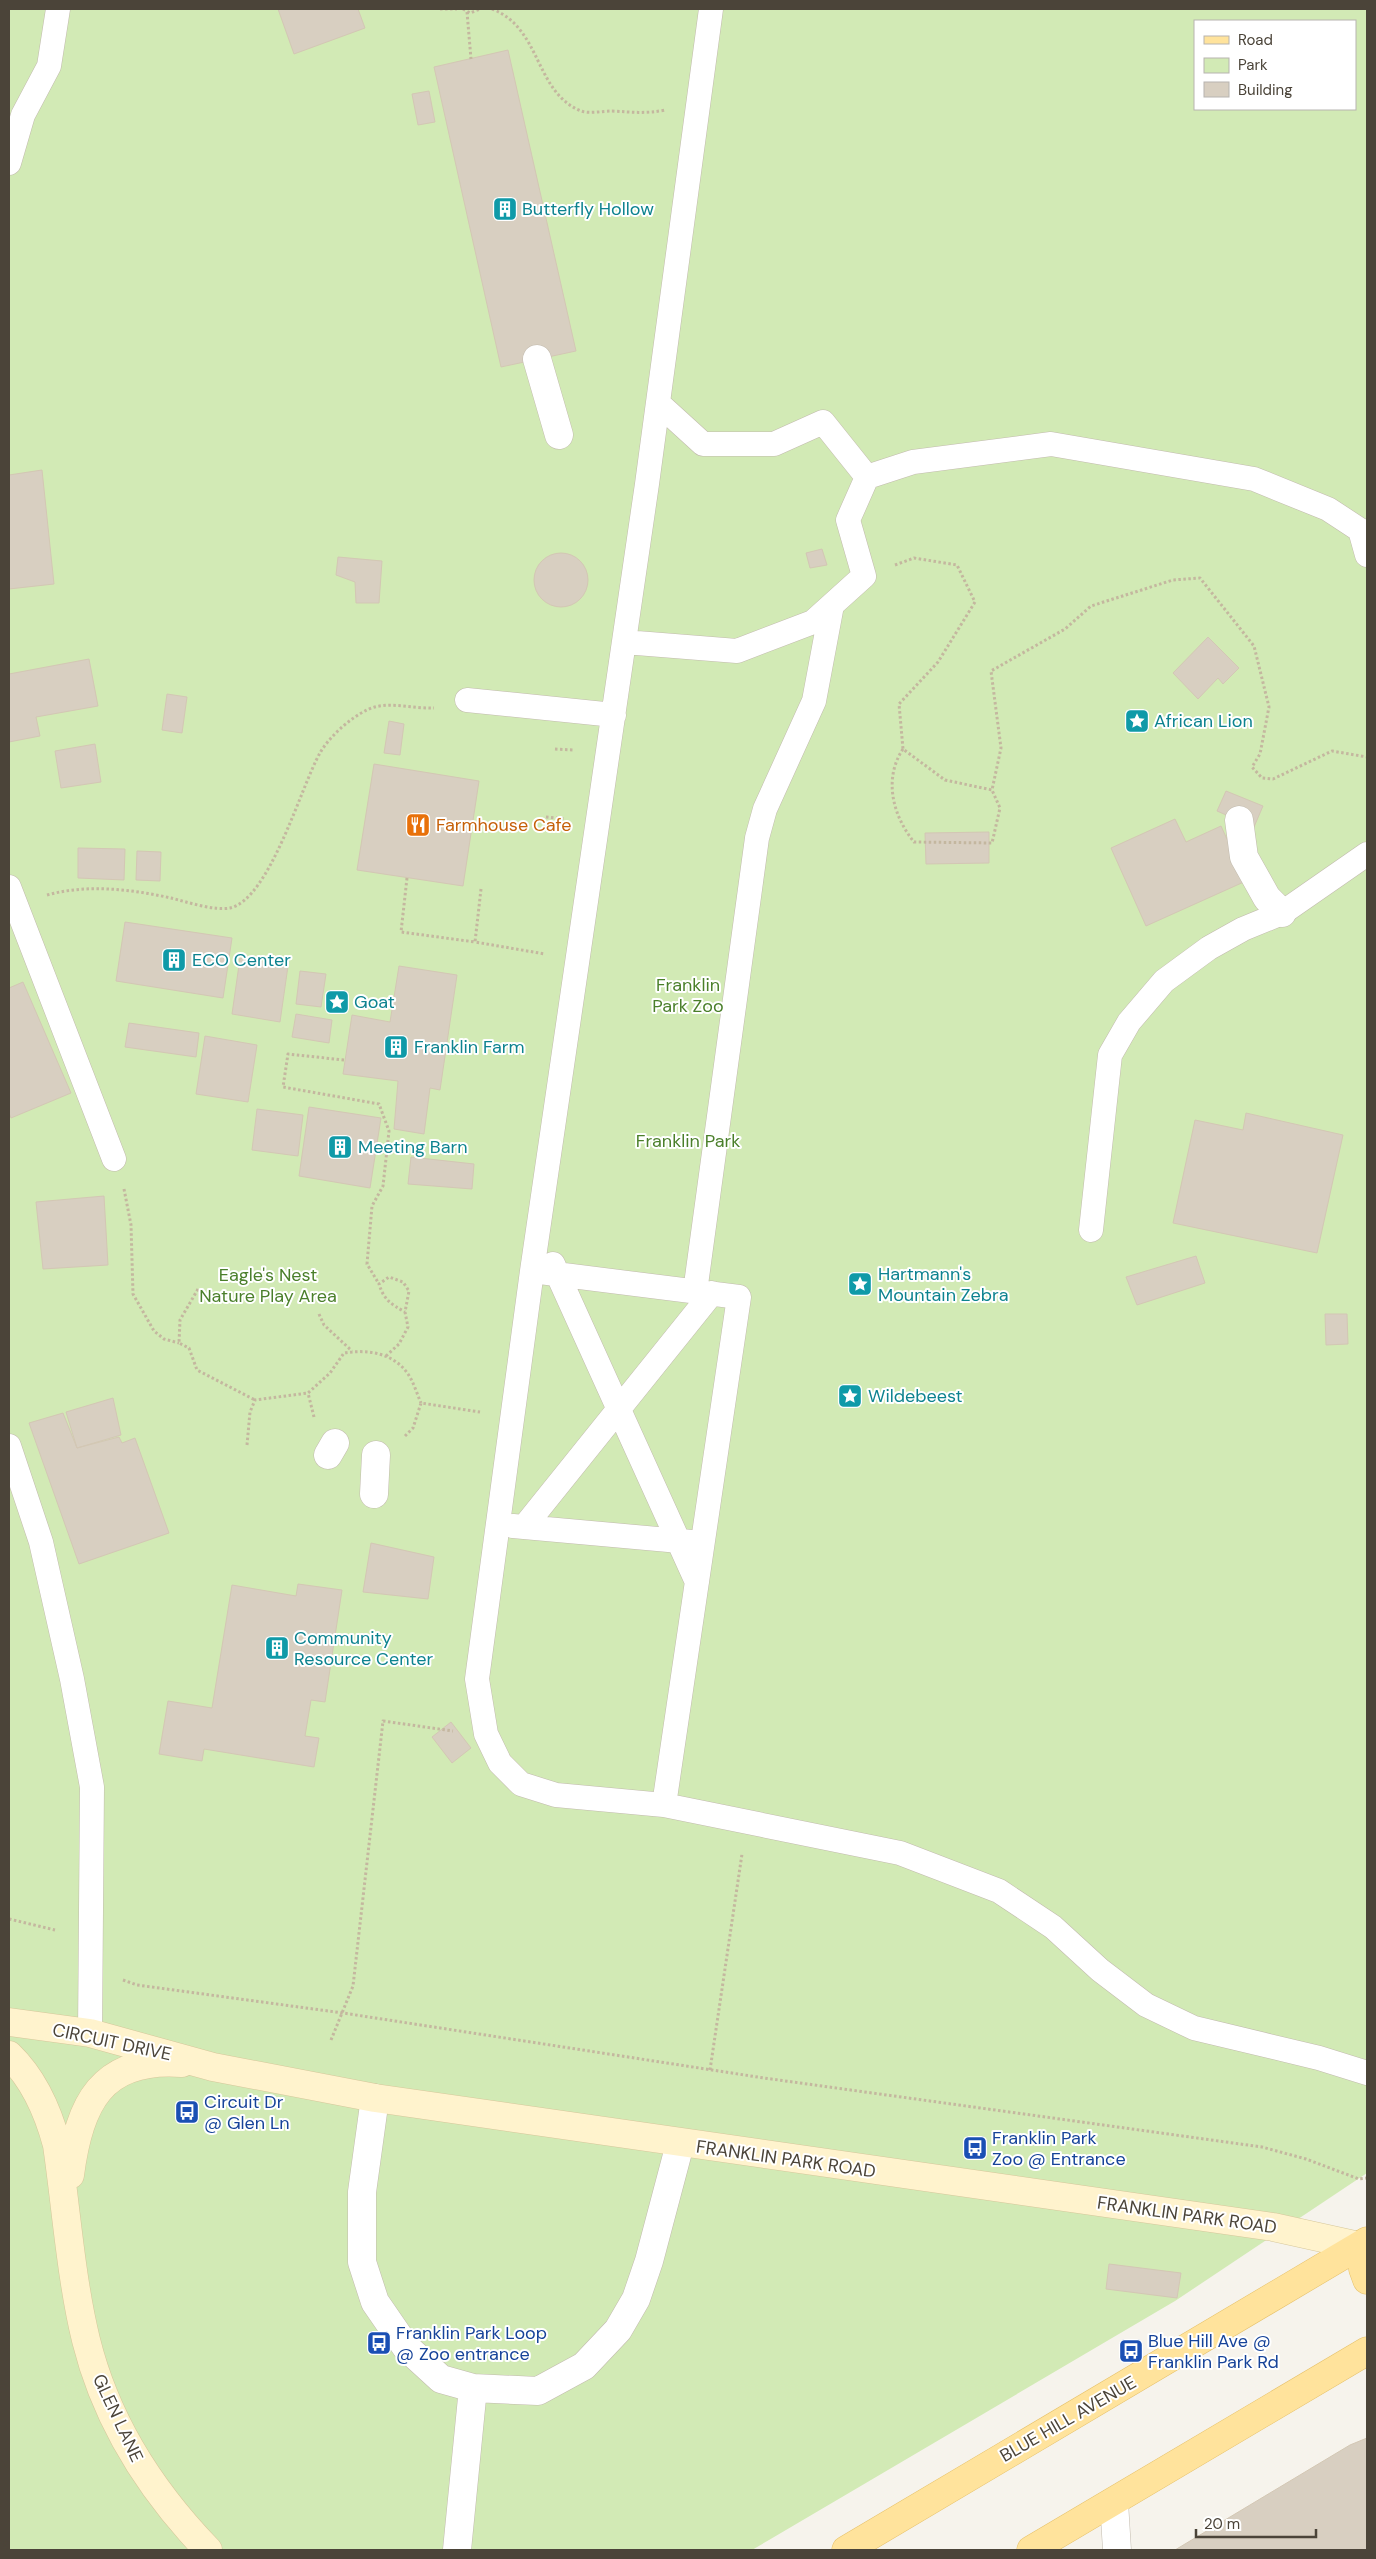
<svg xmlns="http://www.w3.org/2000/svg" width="1376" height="2559" font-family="'DM Sans',sans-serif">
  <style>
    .green { fill: #d2eab5; fill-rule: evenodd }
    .building { fill: #d8cfc1; stroke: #d3c7b4 }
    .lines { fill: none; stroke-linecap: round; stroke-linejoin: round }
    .lane-casing { stroke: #c2bbae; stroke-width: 25 }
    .street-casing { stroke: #c2bbae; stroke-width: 29 }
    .secondary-casing { stroke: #d6c79b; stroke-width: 29 }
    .primary-casing { stroke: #e6c16a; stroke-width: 29 }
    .path { stroke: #c4b79f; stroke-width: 3; stroke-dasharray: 2.5 2.5; stroke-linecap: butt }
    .lane { stroke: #fff; stroke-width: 24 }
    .street { stroke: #fff; stroke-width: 28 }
    .secondary { stroke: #fff3cd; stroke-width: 28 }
    .primary { stroke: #ffe39c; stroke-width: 28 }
    .labels { text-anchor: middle; stroke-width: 4; stroke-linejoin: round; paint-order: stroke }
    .culture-label { font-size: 18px; fill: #0d838f; stroke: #fff; text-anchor: start }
    .food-label { font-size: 18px; fill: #c56008; stroke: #fff; text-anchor: start }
    .park-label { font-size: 18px; fill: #4a7f2a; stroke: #fff }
    .street-label { font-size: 18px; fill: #4b4439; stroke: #fff }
    .transit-label { font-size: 18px; fill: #164399; stroke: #fff; text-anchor: start }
  </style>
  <rect width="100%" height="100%" fill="#f6f3ec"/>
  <path class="green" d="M9,9h1358v2164l-192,128 -423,249h-743zM1195,21h160v88h-160z"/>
  <path class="building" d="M278,9h80l7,19 -71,26z
    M508,50l68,301 -75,16 -67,-300z
    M429,91l6,31 -17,3 -6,-31z
    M42,470l12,114 -45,5v-114z
    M822,549l5,16 -17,3 -4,-15z
    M534 580a27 27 0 1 1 54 0a27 27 0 1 1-54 0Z
    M338,557l44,4 -3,42h-23l-1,-21 -19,-7z
    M1208,637l31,31 -16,16 -5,-6 -20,21 -25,-26z
    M89,659l9,47 -62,11 4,19 -31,6v-68z
    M167,694l20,3 -5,36 -20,-3z
    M389,721l15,3 -4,31 -16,-2z
    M95,744l6,38 -40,6 -6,-37z
    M374,764l105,17 -16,105 -106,-16z
    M1226,791l37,15 -9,21 -37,-16z
    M1175,819l11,23 35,-16 25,55 -100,45 -35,-78z
    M989,832v31l-63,1 -1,-31z
    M78,848l47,1 -1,31 -46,-2z
    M137,851l24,1 -1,29 -24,-1z
    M125,922l107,16 -9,60 -107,-17z
    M240,958l48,8 -8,56 -48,-8z
    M399,966l58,9 -17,115 -10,-2 -6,46 -30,-5 4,-48 -55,-7 9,-59 38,7z
    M300,971l26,3 -5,33 -25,-3z
    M23,982l48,111 -60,25 -2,-5v-125z
    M296,1014l36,6 -3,23 -37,-6z
    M129,1023l70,10 -3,24 -71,-10z
    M205,1036l52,9 -9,57 -52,-8z
    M309,1107l72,11 -11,70 -71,-12z
    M257,1109l46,6 -5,41 -46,-6z
    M1246,1113l97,22 -26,118 -144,-30 22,-103 48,10z
    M411,1157l63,7 -2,25 -64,-5z
    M104,1196l4,69 -65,4 -7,-67z
    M1196,1256l9,27 -68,22 -11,-28z
    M1325,1314h22l1,30 -22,1z
    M113,1398l8,37 -44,13 -11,-36z
    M63,1413l14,35 42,-11 3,6 13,-5 34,95 -90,31 -50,-141z
    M371,1543l63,14 -6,42 -65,-7z
    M298,1584l44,6 -17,112 -14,-2 -6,36 14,2 -5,29 -110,-18 -2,12 -43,-7 9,-53 44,7 20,-123 64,11z
    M451,1722l20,26 -19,15 -20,-26z
    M1109,2264l72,9 -4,25 -71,-9z
    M1367,2438v112h-192l175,-105z"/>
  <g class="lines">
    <defs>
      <path id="lane" d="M711,9l-64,475 -115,787 -55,408 9,55 14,29 21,21 35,11 108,10 236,48 99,38 54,36 47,43 46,35 48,23 125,30 48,15
        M9,163l14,-48 26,-49 9,-57
        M658,403l45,41h71l49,-22 44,55 46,-15 138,-18 203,35 74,30 32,21 7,2
        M1360,530l7,25
        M624,642l113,9 76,-29 51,-46 -16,-56 19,-43
        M467,700l147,15
        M9,887l105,272
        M1091,1230l19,-175 19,-33 35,-41 45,-33 34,-19 39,-16 85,-59
        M553,1264l144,318
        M532,1271l207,26 -75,508
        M695,1292l62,-454 8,-29 49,-108 18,-96
        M9,1446l32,96 31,137 20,108 -2,246
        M513,1526l178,16
        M524,1527l188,-234"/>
      <path id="street" d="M537,359l22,76
        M1239,820l5,37 23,41 15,15
        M328,1455l7,-12
        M374,1494l2,-39
        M375,2098l-13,94v70l13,40 31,45 35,32 32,9 65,3 46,-25 34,-36 18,-31 13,-38 31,-117
        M1114,2502l3,48
        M457,2550l16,-162"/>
      <path id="secondary" d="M9,2022l81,11 123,34 162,31 898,129 86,19
        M9,2055c25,24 39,56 48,90 9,62 14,134 29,195 20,81 65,151 122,210
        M70,2175c9,-71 31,-118 112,-112"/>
      <path id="primary" d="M1359,2246l4,23 4,11
        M846,2550l521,-309
        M1031,2550l336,-199"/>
    </defs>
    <use href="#lane" class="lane-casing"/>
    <use href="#street" class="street-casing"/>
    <use href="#secondary" class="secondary-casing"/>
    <use href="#primary" class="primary-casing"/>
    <path class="path" d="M440,9h17
      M463,9l7,4 10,-4
      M492,9c50,19 42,83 89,102 8,3 22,0 31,0 20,1 33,3 53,-1
      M467,12l4,47
      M895,565l19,-7 43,7 18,37 -37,60 -39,42 4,45 42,31 47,10 9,-42 -10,-77 74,-42 26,-23 82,-26 27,-2 54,68 15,61 -9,47 -8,13 10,11 11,1 59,-28 35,6
      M555,749l19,1
      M903,749c-20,30 -10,67 11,93l78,1 8,-35 -8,-18
      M546,817l19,2
      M407,878l-6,54 74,10
      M481,889l-6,53 70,12
      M47,895c40,-11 83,-6 124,3 16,4 43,13 59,10 40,-9 71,-122 90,-155 9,-16 30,-35 47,-43 19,-10 46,-1 67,-2
      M344,1060l-56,-6 -5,33 96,17 10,27 -6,55 -11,20 -5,58 12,20
      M124,1189l7,36 2,69 21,37 10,8 15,4
      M198,1289l-18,31 -1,23 10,5 8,22 58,30
      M319,1314l5,11 28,26
      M386,1356l13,-12 9,-17 -3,-15 4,-21 -6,-9 -14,-5 -10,7c5,16 12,20 26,28
      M314,1417l-6,-24 22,-20 14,-20c23,-4 50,0 64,21 6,9 9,20 13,29
      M405,1436l8,-8 8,-25 59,9
      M247,1445l3,-33 5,-12 53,-7
      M9,1919l46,11
      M123,1980l14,5 206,28 421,65 498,69 44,12 53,20 8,-1
      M331,2040l22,-54 30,-265 70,10
      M710,2070l32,-216"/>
    <use href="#lane" class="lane"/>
    <use href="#street" class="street"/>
    <use href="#secondary" class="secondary"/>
    <use href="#primary" class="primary"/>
  </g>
  <defs>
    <symbol id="building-square" viewBox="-11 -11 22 22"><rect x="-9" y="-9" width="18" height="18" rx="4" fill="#0f9aa8" stroke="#fff"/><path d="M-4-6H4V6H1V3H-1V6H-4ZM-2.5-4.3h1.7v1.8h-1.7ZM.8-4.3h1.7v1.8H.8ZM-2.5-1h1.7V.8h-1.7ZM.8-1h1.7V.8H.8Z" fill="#fff"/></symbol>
    <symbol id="sight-square" viewBox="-11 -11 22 22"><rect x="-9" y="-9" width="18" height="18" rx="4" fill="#0f9aa8" stroke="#fff"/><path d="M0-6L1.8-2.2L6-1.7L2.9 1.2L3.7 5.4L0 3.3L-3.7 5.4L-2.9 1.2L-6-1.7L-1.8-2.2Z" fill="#fff"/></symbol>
    <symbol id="restaurant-square" viewBox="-11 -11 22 22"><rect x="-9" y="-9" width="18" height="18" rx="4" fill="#e8710a" stroke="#fff"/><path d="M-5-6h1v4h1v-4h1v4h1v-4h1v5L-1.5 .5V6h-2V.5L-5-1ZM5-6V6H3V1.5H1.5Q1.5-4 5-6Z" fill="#fff"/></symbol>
    <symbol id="bus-square" viewBox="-11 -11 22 22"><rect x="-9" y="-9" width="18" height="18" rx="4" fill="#1a4fb4" stroke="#fff"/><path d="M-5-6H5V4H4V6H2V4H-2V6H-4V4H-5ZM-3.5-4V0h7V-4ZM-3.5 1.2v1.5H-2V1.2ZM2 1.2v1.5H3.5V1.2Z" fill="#fff"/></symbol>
  </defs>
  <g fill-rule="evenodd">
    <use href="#building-square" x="491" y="195" width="28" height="28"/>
    <use href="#sight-square" x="1123" y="707" width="28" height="28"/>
    <use href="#restaurant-square" x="404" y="811" width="28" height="28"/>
    <use href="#building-square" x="160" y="946" width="28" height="28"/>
    <use href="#sight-square" x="323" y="988" width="28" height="28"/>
    <use href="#building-square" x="382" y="1033" width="28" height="28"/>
    <use href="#building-square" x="326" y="1133" width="28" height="28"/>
    <use href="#sight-square" x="846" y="1270" width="28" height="28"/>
    <use href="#sight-square" x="836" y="1382" width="28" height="28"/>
    <use href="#building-square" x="263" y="1634" width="28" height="28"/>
    <use href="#bus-square" x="173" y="2098" width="28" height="28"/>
    <use href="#bus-square" x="961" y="2134" width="28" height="28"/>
    <use href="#bus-square" x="365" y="2329" width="28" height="28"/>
    <use href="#bus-square" x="1117" y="2337" width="28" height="28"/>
  </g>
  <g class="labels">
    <g class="culture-label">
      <text x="522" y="215">Butterfly Hollow</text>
      <text x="1154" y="727">African Lion</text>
      <text x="192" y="966">ECO Center</text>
      <text x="354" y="1008">Goat</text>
      <text x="414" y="1053">Franklin Farm</text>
      <text x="358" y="1153">Meeting Barn</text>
      <text x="878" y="1280">Hartmann's<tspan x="878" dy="21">Mountain Zebra</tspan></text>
      <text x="868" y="1402">Wildebeest</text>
      <text x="294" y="1644">Community<tspan x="294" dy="21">Resource Center</tspan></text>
    </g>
    <g class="food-label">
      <text x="436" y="831">Farmhouse Cafe</text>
    </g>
    <g class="park-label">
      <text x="688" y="991">Franklin<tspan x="688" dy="21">Park Zoo</tspan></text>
      <text x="688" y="1147">Franklin Park</text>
      <text x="268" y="1281">Eagle's Nest<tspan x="268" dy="21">Nature Play Area</tspan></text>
    </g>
    <g class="street-label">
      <text transform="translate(112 2042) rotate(12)" y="6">CIRCUIT DRIVE</text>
      <text transform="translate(786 2159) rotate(8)" y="6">FRANKLIN PARK ROAD</text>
      <text transform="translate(1187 2215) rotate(8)" y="6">FRANKLIN PARK ROAD</text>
      <text transform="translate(118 2418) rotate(65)" y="6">GLEN LANE</text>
      <text transform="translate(1068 2419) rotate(-30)" y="6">BLUE HILL AVENUE</text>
    </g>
    <g class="transit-label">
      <text x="204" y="2108">Circuit Dr<tspan x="204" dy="21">@ Glen Ln</tspan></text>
      <text x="992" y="2144">Franklin Park<tspan x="992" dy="21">Zoo @ Entrance</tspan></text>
      <text x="396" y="2339">Franklin Park Loop<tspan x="396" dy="21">@ Zoo entrance</tspan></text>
      <text x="1148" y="2347">Blue Hill Ave @<tspan x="1148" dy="21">Franklin Park Rd</tspan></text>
    </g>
  </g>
  <rect width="1376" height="2559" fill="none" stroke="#4b4439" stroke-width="20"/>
  <rect x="1194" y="20" width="162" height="90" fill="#ffffff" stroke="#b7b4b0"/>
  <rect x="1204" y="36" width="25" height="8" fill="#ffe39c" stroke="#b7b4b0"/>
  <text x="1238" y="45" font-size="15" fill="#4b4439">Road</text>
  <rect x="1204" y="58" width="25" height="15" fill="#d2eab5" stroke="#b7b4b0"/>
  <text x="1238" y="70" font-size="15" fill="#4b4439">Park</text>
  <rect x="1204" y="82" width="25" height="15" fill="#d8cfc1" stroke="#b7b4b0"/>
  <text x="1238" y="95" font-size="15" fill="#4b4439">Building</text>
  <path d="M1196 2529v8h120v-8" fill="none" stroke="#4b4439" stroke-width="2.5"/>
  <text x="1204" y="2529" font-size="15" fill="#4b4439" stroke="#ffffff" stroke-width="4" paint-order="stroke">20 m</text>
</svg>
